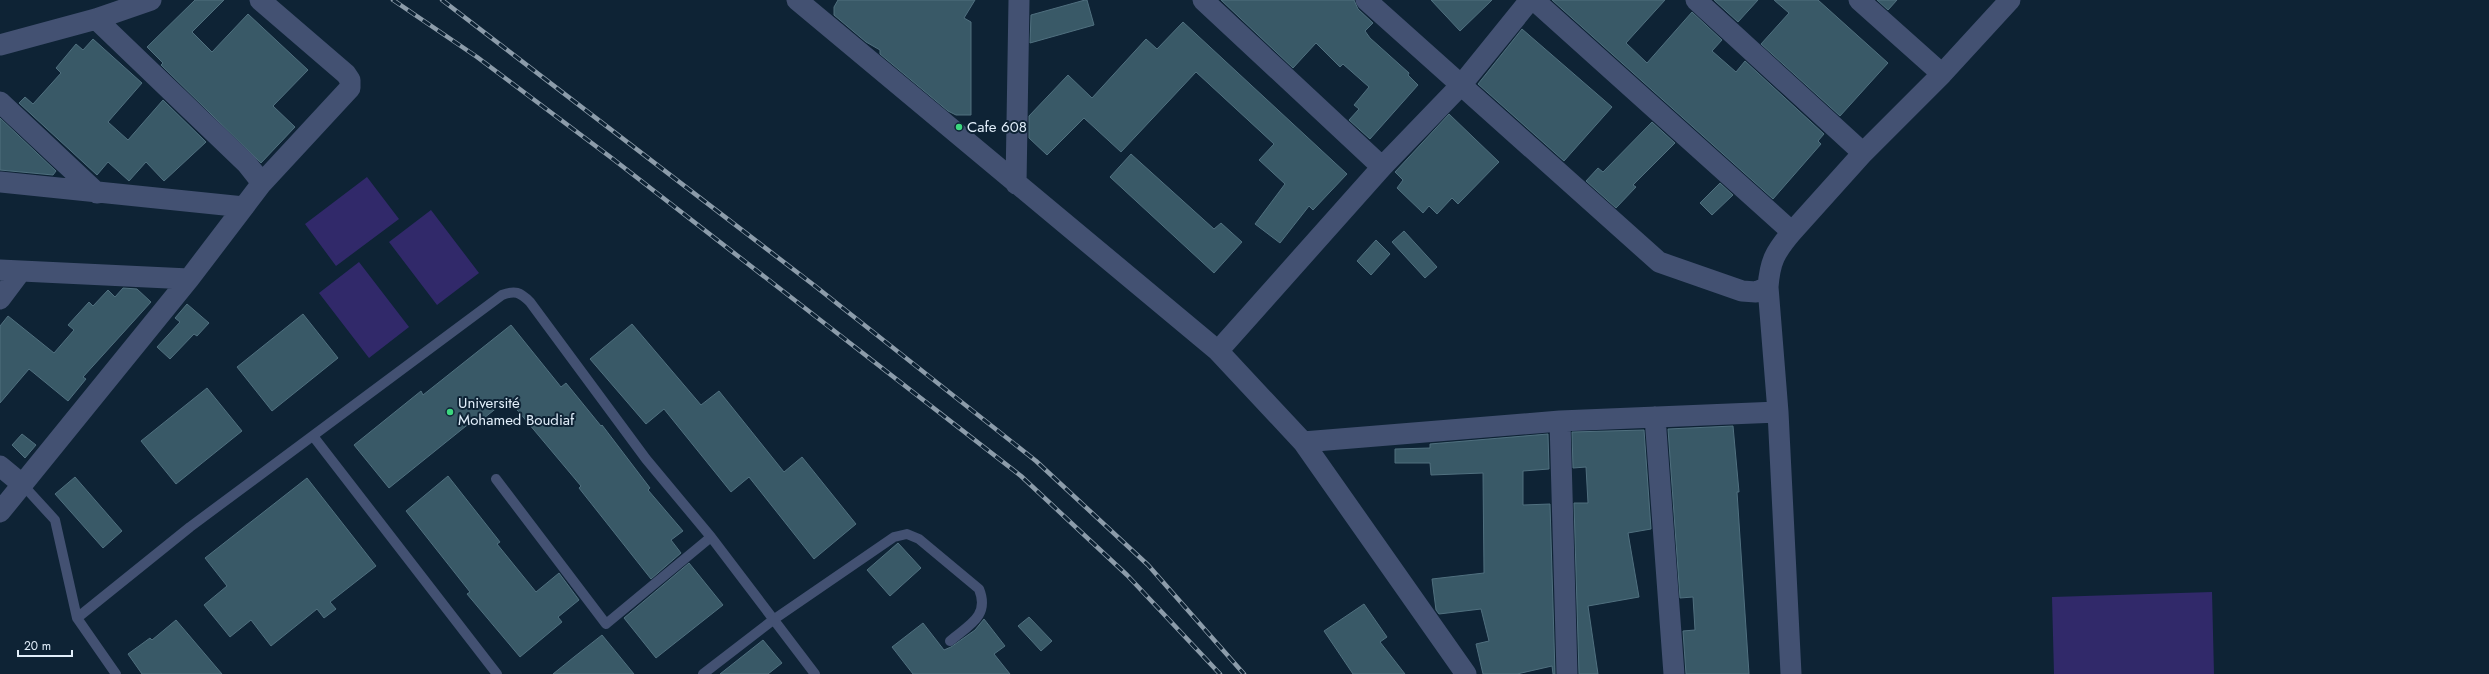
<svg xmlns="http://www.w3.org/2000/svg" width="2489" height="674" font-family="Jost,sans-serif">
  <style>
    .green { fill: #31296a }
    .building { fill: #395967; stroke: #50707f }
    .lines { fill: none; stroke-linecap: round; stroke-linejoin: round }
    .service { stroke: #435172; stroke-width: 10 }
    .minor { stroke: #435172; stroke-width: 21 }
    .rail-casing { stroke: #8c9caa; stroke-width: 4.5 }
    .rail { stroke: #0e2335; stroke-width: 3; stroke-dasharray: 9; stroke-linecap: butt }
    .poi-dot { fill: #3cd77e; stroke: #0e2335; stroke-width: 1.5 }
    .labels { text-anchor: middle; stroke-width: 4; stroke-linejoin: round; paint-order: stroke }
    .poi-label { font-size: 15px; fill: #e1eefa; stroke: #0e2335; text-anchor: start }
  </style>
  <rect width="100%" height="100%" fill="#0e2335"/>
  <path class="green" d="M367,177l32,42 -63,47 -31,-42z
    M431,210l48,63 -42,32 -48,-63z
    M359,262l50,65 -40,31 -50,-65z
    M2212,592l2,82h-160l-2,-77z"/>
  <path class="building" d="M195,0h29l-32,32 20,20 36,-38 60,56 -35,36 22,21 -34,36 -100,-98 2,-2 -16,-16z
    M838,0h137l-11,18 7,4v93h-15l-8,-4 -68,-57v-4l-14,-8 -32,-27v-8z
    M1085,0h2l7,25 -64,18 1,-28z
    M1221,0h133l4,9 15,14 -8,8 5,7 39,35 -1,2 10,10 -48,54 -21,-19 10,-11 -5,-4 15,-18 -26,-23 -3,3 -24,-24 -23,25z
    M1431,0h61l-32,31z
    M1552,0h113l-39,43 21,20 45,-51 30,28 -10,11 24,21 9,-11 79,73 -6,7 3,3 -48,55z
    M1714,0h44l-20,22z
    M1774,0h44l70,63 -48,53 -79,-72 28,-31z
    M1877,0h20l-9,10z
    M1183,22l164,152 -34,36 -4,-4 -29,37 -25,-19 30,-40 -26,-24 15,-16 -78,-72 -75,80 -37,-34 -37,37 -18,-17v-22l39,-41 24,23 54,-59 11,10z
    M1522,29l90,78 -48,54 -86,-77z
    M93,39l49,44 -34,39 20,18 35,-40 43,42 -42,39 -18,-19 -17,19 -21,-19 -11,13 -78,-72 6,-6 8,7 28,-31 -5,-5 20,-24 7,6z
    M1449,114l50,48 -41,42 -6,-6 -15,16 -8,-8 -6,7 -26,-25 6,-8 -8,-8z
    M0,118l56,53 -3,4 -53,-5z
    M1652,122l23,21 -42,42 3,2 -20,21 -30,-27 12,-13 5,4z
    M1131,154l83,75 7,-6 21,19 -28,31 -104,-96z
    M1720,183l13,12 -21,20 -12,-12z
    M1404,231l33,36 -12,11 -33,-36z
    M1376,240l14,14 -19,21 -14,-14z
    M123,288l14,1 14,13 -68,75 3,2 -18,22 -39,-32 -29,34v-77l8,-10 46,37 20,-23 -6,-5 21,-23 4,4 15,-16 7,7z
    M187,304l22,19 -12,13 -3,-2 -24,25 -13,-12 23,-25 -5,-4z
    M303,314l35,44 -66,53 -35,-44z
    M632,324l69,81 18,-14 65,81 18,-15 54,67 -42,35 -65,-82 -18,15 -67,-83 -18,15 -56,-65z
    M511,325l50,62 5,-4 35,43 1,-1 48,63 -2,2 35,41 -12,9 10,13 -30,26 -72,-91 2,-2 -73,-87 -29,23 -3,-4 -87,70 -35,-43 67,-54 2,4z
    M207,388l35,43 -66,53 -35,-43z
    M1733,426l6,66h-2l12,182h-63l-3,-43 12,-1 -2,-33 -13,1 -12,-169z
    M1644,430l7,99 -23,4 11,64 -51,9 10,68h-19l-5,-171h14l-2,-36 -13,1 -1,-36z
    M22,434l14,11 -11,13 -13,-13z
    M1548,434l1,35 -26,2v34l27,-1 5,170h-2l-1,-8 -35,8h-34l-7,-30 13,-3 -8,-32 -42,5 -3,-4 -4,-31 52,-6 -1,-100 -52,2 -1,-12h-35v-14l35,-1v-4z
    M448,476l52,66 -3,2 39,48 23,-19 20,27 -21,17 4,5 -42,35 -53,-63 3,-2 -64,-81z
    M75,477l47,54 -19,17 -48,-54z
    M307,478l69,88 -46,36 6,7 -12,9 -7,-9 -46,37 -20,-26 -21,17 -26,-32 23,-19 -22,-28z
    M898,543l23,25 -31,28 -23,-26z
    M689,563l34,42 -67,53 -32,-40z
    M1364,604l23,33 -7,5 25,32h-52l-29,-43z
    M1029,617l23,24 -11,10 -23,-25z
    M984,619l21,27 -11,8 16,20h-97l-21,-27 31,-24 21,27 7,-3 24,-17z
    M176,620l46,54h-80l-14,-20 22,-16 2,2z
    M602,635l32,39h-81l21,-17z
    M763,640l19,23 -14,11h-48z"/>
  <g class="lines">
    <path class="service" d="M313,436l184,238
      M496,479l110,145 105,-87
      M23,485l32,35 22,98 39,56
      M77,618l113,-91 312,-232c13,-5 18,-3 28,7l116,157 65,78 104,137
      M703,674l70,-54 121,-83 13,-3 12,5 60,50c11,27 -10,36 -29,52"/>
    <path class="minor" d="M797,0l421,351 85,91 163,232
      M1203,0l179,167
      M1366,0l293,262 83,29 14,1 12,-5c2,-26 7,-35 24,-55
      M1534,0l258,232 71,-79
      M1696,0l167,153 79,-79
      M1859,0l83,74 68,-74
      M96,19l151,145 15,19
      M0,45l96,-26 55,-19
      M0,102l97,91
      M0,182l244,25
      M1016,184l3,-184
      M0,270l189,9
      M1768,287l10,125
      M0,299l21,-28
      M1218,351l164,-184 80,-83 68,-84
      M1655,417l19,257
      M1560,421l7,253
      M1303,442l257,-21 218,-9 13,262
      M0,466l23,19
      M0,512l189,-233 73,-96 88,-95v-8l-4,-6 -86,-74"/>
    <defs>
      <path id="rail" d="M393,0l84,57 136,102 408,317 106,99 93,99
        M442,0l373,286 221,175 112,104 96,109"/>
    </defs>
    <use href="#rail" class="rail-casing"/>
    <use href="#rail" class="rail"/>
  </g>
  <g class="poi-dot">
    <circle cx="959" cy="127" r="4"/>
    <circle cx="450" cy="412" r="4"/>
  </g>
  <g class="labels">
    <g class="poi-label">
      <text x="967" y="132">Cafe 608</text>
      <text x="458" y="408">Université<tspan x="458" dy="17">Mohamed Boudiaf</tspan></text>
    </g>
  </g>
  <path d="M18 650v6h54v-6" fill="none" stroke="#e1eefa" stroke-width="2"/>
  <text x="24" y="650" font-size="12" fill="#e1eefa" stroke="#0e2335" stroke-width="3" paint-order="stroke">20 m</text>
</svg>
